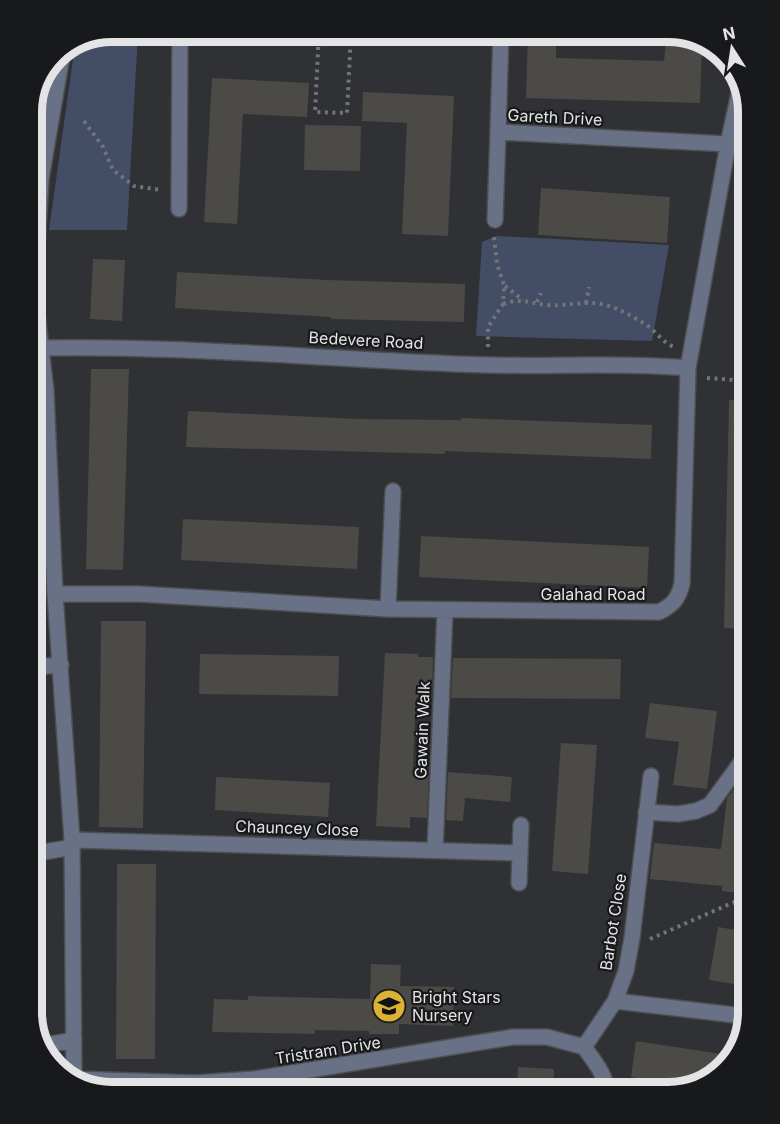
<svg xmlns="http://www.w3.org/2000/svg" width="780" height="1124" font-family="Inter,sans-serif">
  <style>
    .green { fill: #434d66 }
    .building { fill: #4b4a46 }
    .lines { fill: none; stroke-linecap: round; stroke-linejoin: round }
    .minor-casing { stroke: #4c4e50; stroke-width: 18 }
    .path { stroke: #737477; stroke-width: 4; stroke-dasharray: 3 4.5; stroke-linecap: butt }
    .minor { stroke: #687185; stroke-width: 15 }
    .labels { text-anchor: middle; stroke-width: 4.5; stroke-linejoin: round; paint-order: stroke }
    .street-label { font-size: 16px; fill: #e4e4e6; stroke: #18191a }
    .poi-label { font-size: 16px; fill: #e4e4e6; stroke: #18191a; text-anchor: start }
    .rim { fill: none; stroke: #e4e4e6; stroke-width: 8 }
  </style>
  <rect width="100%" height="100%" fill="#2f3134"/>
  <path class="green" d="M112,32l26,1 -11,197h-78l26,-185z
    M496,236l173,9 -17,96 -176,-5 6,-94z"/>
  <path class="building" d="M528,32l28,1v25l108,3 3,-29h6l29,9 -2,62 -174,-5z
    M212,78l97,5 -2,34 -64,-3 -6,110 -33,-2z
    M363,92l91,4 -6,140 -46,-2 5,-111 -45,-2z
    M305,125l56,1 -1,45 -56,-1z
    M541,188l129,9 -3,46 -129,-8z
    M93,259l32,1 -3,61 -32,-2z
    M177,272l150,8 138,4 -1,38 -133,-3v-2l-156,-9z
    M91,369h38l-6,201 -37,-1z
    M729,400l19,1v228l-24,-1z
    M188,411l170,8 103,1v-2l191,7 -1,34 -206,-8v3l-259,-7z
    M183,519l176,8 -2,42 -176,-9z
    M421,536l228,11 -2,41 -228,-11z
    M101,621h45l-3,207 -44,-1z
    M385,653l33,1v3h15l-1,41h-16l-3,72 16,1 -2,47 -17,-1v11l-34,-2z
    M200,654l139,2 -1,40 -139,-2z
    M453,658l168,1 -1,40 -169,-1z
    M650,703l67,8 -10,78 -34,-4 6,-43 -34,-4z
    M561,743l36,2 -9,129 -36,-3z
    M448,772l64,5 -2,25 -45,-4 -2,23 -17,-1z
    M216,777l114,6 -2,34 -113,-7z
    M737,785l11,1v99l-3,-1 -1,10 -22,-3v-5l-72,-7 4,-36 67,6 6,-51z
    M117,864h39l-1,195h-39z
    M718,927l30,5 -8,53 -31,-5z
    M371,964l30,1 -1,21 54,1 -1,39 -54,-2v10h-30v-3l-54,-1v4l-103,-2 2,-33 34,1v-4l122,3z
    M636,1041l98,15 -26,26 -17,5 -60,-10z
    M518,1067l36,2 -1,23h-21v-4l-15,-1z"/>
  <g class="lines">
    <defs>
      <path id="minor" d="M482,32h19l-3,100 230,12
        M63,50l-22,129 -6,98 1,28 10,86 9,203 17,246 2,241
        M179,209l1,-177
        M495,220l3,-88
        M41,348c150,-3 298,13 447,17 66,2 133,-3 200,3
        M32,469l17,-2
        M55,594h84l249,15 271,3c14,-7 19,-13 23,-28l6,-216 40,-224 13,-60
        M388,609l5,-118
        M32,667l29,-2
        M646,812l32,2 18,-3 14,-6 35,-48 3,-27
        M72,840l448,13
        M435,850l10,-239
        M32,854l41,-7
        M519,883l2,-58
        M615,1001l120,14
        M40,1046l34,-6
        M74,1079l122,4 58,-4 259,-42h34l37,10
        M607,1092c-1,-17 -13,-31 -23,-45l31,-46 11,-30 6,-33 19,-162"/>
    </defs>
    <use href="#minor" class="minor-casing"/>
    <path class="path" d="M319,32l-4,80 32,1 4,-81
      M84,121l19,26 10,23 21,16 27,4
      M505,286l18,14
      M537,302l4,-9
      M586,303l3,-16
      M503,304c20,-7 27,0 45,1 14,1 28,-2 42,-2 21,0 38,11 55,21 11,7 18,19 29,23
      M488,347v-20l15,-23 1,-19 -7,-21 -3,-27
      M707,378l41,3
      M650,939l98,-43"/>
    <use href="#minor" class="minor"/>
  </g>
  <defs>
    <symbol id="school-disc" viewBox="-11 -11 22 22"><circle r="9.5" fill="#dbb233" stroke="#18191a"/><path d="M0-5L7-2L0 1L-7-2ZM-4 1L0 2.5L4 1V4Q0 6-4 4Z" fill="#111"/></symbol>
  </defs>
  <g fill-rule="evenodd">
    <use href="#school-disc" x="370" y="987" width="38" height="38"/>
  </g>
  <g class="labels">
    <g class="street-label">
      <text transform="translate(555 117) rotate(3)" y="6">Gareth Drive</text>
      <text transform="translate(366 340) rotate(3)" y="6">Bedevere Road</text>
      <text x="593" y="600">Galahad Road</text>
      <text transform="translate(422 730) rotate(-88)" y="6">Gawain Walk</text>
      <text transform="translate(297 828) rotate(2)" y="6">Chauncey Close</text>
      <text transform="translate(613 922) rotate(-81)" y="6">Barbot Close</text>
      <text transform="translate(328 1050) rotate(-9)" y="6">Tristram Drive</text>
    </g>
    <g class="poi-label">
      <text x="412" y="1003">Bright Stars<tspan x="412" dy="18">Nursery</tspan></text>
    </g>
  </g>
  <path d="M0 0H780V1124H0ZM112 42H668A70 70 0 0 1 738 112V1012A70 70 0 0 1 668 1082H112A70 70 0 0 1 42 1012V112A70 70 0 0 1 112 42Z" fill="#18191a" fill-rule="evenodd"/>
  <path class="rim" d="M112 42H668A70 70 0 0 1 738 112V1012A70 70 0 0 1 668 1082H112A70 70 0 0 1 42 1012V112A70 70 0 0 1 112 42Z"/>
  <g transform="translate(732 48) rotate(348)" stroke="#18191a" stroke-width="4.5" paint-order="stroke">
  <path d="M0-4.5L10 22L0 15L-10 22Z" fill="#e4e4e6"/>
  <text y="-9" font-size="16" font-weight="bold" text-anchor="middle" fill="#e4e4e6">N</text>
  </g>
</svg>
